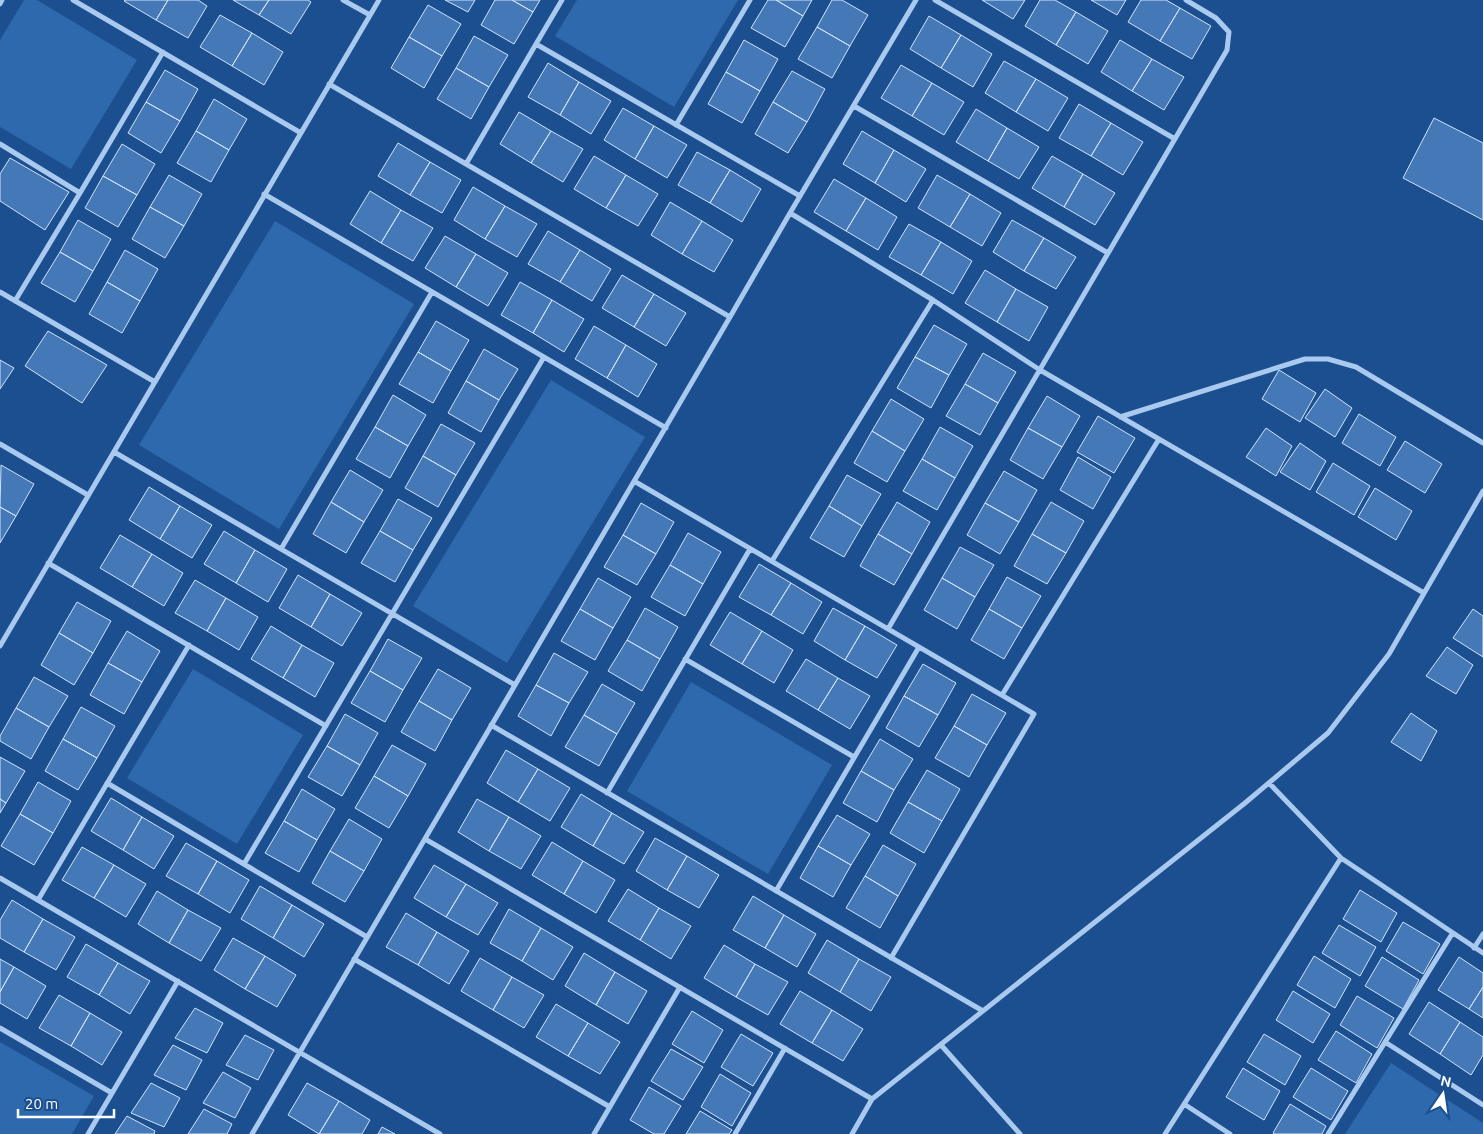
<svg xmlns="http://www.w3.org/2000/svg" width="1483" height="1134" font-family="Ubuntu,sans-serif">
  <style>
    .green { fill: #2e69ad }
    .building { fill: #4478b7; stroke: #cfe3fa }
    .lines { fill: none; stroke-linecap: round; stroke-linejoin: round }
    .minor { stroke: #a9c9ee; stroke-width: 5 }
  </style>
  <rect width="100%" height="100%" fill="#1b4f8f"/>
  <path class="green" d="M24,0h13l100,60 -66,109 -71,-42v-87z
    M577,0h161l-64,107 -119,-71z
    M275,221l139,83 -135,225 -140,-84z
    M551,380l94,57 -138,226 -94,-57z
    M193,669l110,66 -66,109 -110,-66z
    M691,682l141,83 -64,109 -141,-83z
    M0,1042l94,54 -22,38h-72z
    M1391,1063l92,60v11h-138z"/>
  <path class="building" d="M125,0h43l-12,20 -32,-19z
    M168,0h30l9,6 -19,32 -32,-18z
    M233,0h36l-10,15z
    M269,0h39l3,2 -20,32 -32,-19z
    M445,0h30l-7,12z
    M495,0h17l21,12 -19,32 -33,-19z
    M512,0h28l-7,12z
    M768,0h8l27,16 -18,31 -34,-19z
    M776,0h36l-9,16z
    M832,0h10l26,15 -18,31 -33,-19z
    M982,0h43l-12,19z
    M1040,0h15l21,12 -20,33 -31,-19z
    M1091,0h35l-9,15z
    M1141,0h25l14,8 -20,33 -32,-19z
    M428,5l33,19 -19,32 -33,-19z
    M1180,8l31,18 -19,33 -32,-18z
    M1076,12l32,19 -20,33 -32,-19z
    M220,15l32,18 -20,33 -32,-19z
    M929,16l32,19 -20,33 -31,-19z
    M817,27l33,19 -18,32 -34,-19z
    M252,33l31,19 -19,33 -32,-19z
    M961,35l31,19 -19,33 -32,-19z
    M474,36l34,19 -19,32 -33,-19z
    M409,37l33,19 -18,32 -33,-20z
    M744,40l34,19 -18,32 -34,-19z
    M1120,40l32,19 -20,32 -31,-19z
    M1152,59l32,18 -20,33 -32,-19z
    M1004,61l32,18 -20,33 -31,-19z
    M548,63l31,19 -19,33 -32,-18z
    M901,65l31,18 -20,33 -31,-18z
    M456,68l33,19 -18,32 -34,-20z
    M165,70l33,19 -18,32 -34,-19z
    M792,71l33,18 -18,33 -34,-20z
    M726,72l34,19 -18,32 -34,-19z
    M1036,79l32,19 -20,33 -32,-19z
    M579,82l32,19 -20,33 -31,-19z
    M932,83l32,19 -20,33 -32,-19z
    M214,99l33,20 -18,31 -33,-19z
    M146,102l34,19 -19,32 -33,-20z
    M773,102l34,20 -19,31 -33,-19z
    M1079,104l32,19 -20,33 -32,-18z
    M623,108l31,18 -19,33 -31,-19z
    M976,109l31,19 -19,33 -32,-19z
    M519,112l32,19 -20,32 -31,-19z
    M1434,118l49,25v77l-80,-42z
    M1111,123l32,19 -20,33 -32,-19z
    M654,126l33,19 -20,33 -32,-19z
    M1007,128l32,19 -20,32 -31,-18z
    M196,131l33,19 -18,32 -34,-19z
    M551,131l32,18 -20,33 -32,-19z
    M862,131l32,19 -19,33 -32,-19z
    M398,143l32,19 -20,33 -32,-19z
    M122,144l33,20 -18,31 -34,-19z
    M894,150l32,19 -20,33 -31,-19z
    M697,152l33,18 -20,33 -32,-18z
    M594,156l32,19 -20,33 -32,-19z
    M1052,156l31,18 -19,33 -32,-19z
    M10,158l59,34 -24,38 -45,-29v-27z
    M430,162l31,18 -19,33 -32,-18z
    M730,170l31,19 -19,33 -32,-19z
    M1083,174l32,19 -20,32 -31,-18z
    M169,175l33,19 -18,32 -34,-19z
    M626,175l32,19 -20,32 -32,-18z
    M937,175l33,19 -20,33 -32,-19z
    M103,176l34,19 -19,32 -33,-19z
    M834,179l32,19 -20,33 -32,-19z
    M473,187l32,19 -20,33 -31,-19z
    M370,191l31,19 -20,33 -31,-19z
    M970,194l31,19 -19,33 -32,-19z
    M866,198l31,19 -19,33 -32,-19z
    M670,202l32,19 -20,33 -31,-19z
    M505,206l32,18 -20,33 -32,-18z
    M150,207l34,19 -19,32 -33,-19z
    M401,210l32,18 -20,33 -32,-18z
    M78,220l33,19 -18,32 -33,-19z
    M1012,220l32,18 -20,33 -31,-19z
    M702,221l31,19 -19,32 -32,-18z
    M909,224l32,18 -20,33 -32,-18z
    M548,231l32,19 -20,32 -32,-18z
    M445,236l31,18 -20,33 -31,-19z
    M1044,238l32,19 -20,32 -32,-18z
    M941,242l31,19 -19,33 -32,-19z
    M125,250l33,19 -18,32 -33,-19z
    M580,250l31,19 -19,32 -32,-19z
    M60,252l33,19 -18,31 -34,-19z
    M476,254l32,19 -20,33 -32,-19z
    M985,270l31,19 -19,33 -32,-19z
    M622,275l32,19 -20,33 -32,-19z
    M107,282l33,19 -18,32 -33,-19z
    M520,282l32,18 -19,33 -32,-18z
    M1016,289l32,18 -19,34 -32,-19z
    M654,294l32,19 -20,33 -32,-19z
    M552,300l32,19 -20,33 -31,-19z
    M436,321l33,19 -18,31 -33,-19z
    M934,325l33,19 -18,31 -34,-18z
    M594,326l32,19 -19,33 -32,-19z
    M48,331l59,34 -25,38 -57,-37z
    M626,345l31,19 -19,33 -31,-19z
    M484,349l34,20 -19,31 -33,-19z
    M418,352l33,19 -18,32 -34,-19z
    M983,353l33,19 -18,31 -33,-19z
    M915,357l34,18 -18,33 -34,-20z
    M0,360l14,8 -14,21z
    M1279,370l37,23 -16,29 -38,-23z
    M466,381l33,19 -18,32 -33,-19z
    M965,384l33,19 -18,32 -34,-19z
    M1325,389l27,19 -17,29 -30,-19z
    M393,395l33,20 -18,31 -33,-19z
    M1047,396l33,20 -18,31 -34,-19z
    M891,399l33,20 -19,32 -33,-20z
    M1359,414l37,23 -16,29 -38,-23z
    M1098,416l37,22 -21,35 -37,-21z
    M441,424l34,19 -19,32 -33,-19z
    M375,427l33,19 -18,32 -34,-19z
    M940,427l33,19 -18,32 -33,-19z
    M1028,428l34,19 -19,32 -33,-19z
    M1266,428l26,18 -16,30 -30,-19z
    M872,431l33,20 -18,31 -33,-19z
    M1405,441l37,23 -17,29 -38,-23z
    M1300,443l26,18 -16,29 -30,-18z
    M423,456l33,19 -18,32 -33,-19z
    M1078,457l33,20 -18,32 -33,-19z
    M922,459l33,19 -18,32 -34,-19z
    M1333,463l37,23 -16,29 -38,-23z
    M1,465l33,19 -18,32 -16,-9z
    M350,470l33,20 -19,32 -33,-20z
    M1004,471l33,19 -18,32 -34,-19z
    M847,475l34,19 -19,32 -33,-20z
    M149,487l31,19 -20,33 -31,-19z
    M1375,488l37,23 -16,29 -38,-23z
    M398,499l34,19 -19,32 -33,-19z
    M331,502l33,20 -18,31 -33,-19z
    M897,502l33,20 -18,32 -34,-20z
    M1051,502l33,19 -18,32 -34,-19z
    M641,503l33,19 -18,32 -33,-19z
    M985,503l34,19 -19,32 -33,-19z
    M180,506l32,19 -20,33 -32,-19z
    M829,506l33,20 -18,31 -34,-19z
    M0,507l16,9 -16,27z
    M224,531l31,19 -19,33 -32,-19z
    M380,531l33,19 -18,32 -34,-19z
    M688,533l33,19 -18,32 -33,-19z
    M878,534l34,20 -18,31 -34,-19z
    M1032,534l34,19 -19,31 -33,-18z
    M120,535l32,19 -20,33 -32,-19z
    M623,535l33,19 -19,31 -33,-18z
    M960,547l34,18 -19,32 -33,-19z
    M255,550l32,19 -19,33 -32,-19z
    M152,554l31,19 -19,33 -32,-19z
    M759,564l32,19 -20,32 -32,-18z
    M670,565l33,19 -18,32 -34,-19z
    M298,575l32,19 -19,33 -32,-19z
    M1007,577l34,19 -19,32 -33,-19z
    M598,578l33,19 -18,31 -33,-19z
    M942,578l33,19 -18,32 -33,-19z
    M195,580l31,18 -19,33 -32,-18z
    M791,583l31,19 -19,32 -32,-19z
    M330,594l32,19 -20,33 -31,-19z
    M226,598l32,19 -19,33 -32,-19z
    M77,602l34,19 -18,32 -34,-20z
    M645,608l33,19 -18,32 -33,-19z
    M833,608l32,18 -20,34 -31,-19z
    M580,609l33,19 -18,32 -34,-19z
    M989,609l33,19 -18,31 -33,-19z
    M1473,609l10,7v41l-30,-19z
    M730,612l32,19 -20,33 -32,-19z
    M271,626l31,19 -19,33 -32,-19z
    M865,626l32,19 -20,33 -32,-18z
    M127,631l33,20 -18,31 -34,-19z
    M762,631l31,19 -19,33 -32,-19z
    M59,633l34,20 -19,32 -33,-20z
    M388,639l34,19 -19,32 -33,-19z
    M627,640l33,19 -18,32 -34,-20z
    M302,645l32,18 -19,34 -32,-19z
    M1447,647l26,18 -17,29 -30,-18z
    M554,653l34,19 -19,31 -33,-18z
    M806,659l32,19 -20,32 -32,-19z
    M108,663l34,19 -18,32 -34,-19z
    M923,664l33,19 -18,32 -34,-19z
    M438,669l33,19 -19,32 -33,-19z
    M370,671l33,19 -18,32 -34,-19z
    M34,677l34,19 -19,31 -33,-19z
    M838,678l32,18 -20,33 -32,-19z
    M602,684l33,19 -18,31 -33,-19z
    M536,685l33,18 -18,33 -33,-20z
    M972,694l34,19 -19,32 -33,-19z
    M904,696l34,19 -19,32 -33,-19z
    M419,701l33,19 -17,31 -34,-19z
    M81,707l34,19 -18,32 -34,-19z
    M16,708l33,19 -18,32 -31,-18v-5z
    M1411,713l26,18 -16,30 -30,-19z
    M345,714l33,19 -18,32 -33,-19z
    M584,715l33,19 -18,32 -34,-19z
    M954,726l33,19 -18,32 -34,-19z
    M63,739l34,19 -19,32 -33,-19z
    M880,739l33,20 -19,31 -33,-19z
    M392,745l34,19 -18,32 -34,-20z
    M327,746l33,19 -18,31 -34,-19z
    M506,750l32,19 -20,33 -31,-19z
    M0,757l25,14 -19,32 -6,-4z
    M538,769l32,19 -20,33 -32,-19z
    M927,770l33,19 -18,32 -34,-19z
    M861,771l33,19 -17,32 -34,-19z
    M374,776l34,20 -19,32 -34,-20z
    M38,782l33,19 -18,32 -33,-19z
    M302,789l33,20 -18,31 -33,-19z
    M581,794l31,19 -19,33 -32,-19z
    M111,798l31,19 -19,33 -32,-19z
    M0,799l6,4 -6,10z
    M477,799l32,18 -20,34 -31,-19z
    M908,802l34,19 -18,32 -34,-20z
    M612,813l32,19 -20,32 -31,-18z
    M20,814l33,19 -19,32 -33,-19z
    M837,815l33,19 -19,31 -33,-19z
    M142,817l32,19 -20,33 -31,-19z
    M509,817l32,19 -20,33 -32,-18z
    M349,819l33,20 -18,32 -34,-20z
    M284,821l33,19 -18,32 -34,-19z
    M655,838l32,18 -20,34 -31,-19z
    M552,842l31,19 -19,33 -32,-19z
    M186,843l31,18 -19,33 -32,-18z
    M883,845l33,19 -18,32 -33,-20z
    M818,846l33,19 -18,32 -33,-19z
    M82,847l32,18 -20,33 -32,-18z
    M330,851l34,20 -19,31 -33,-19z
    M687,856l32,19 -20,33 -32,-18z
    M217,861l32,19 -19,33 -32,-19z
    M583,861l32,19 -19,33 -32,-19z
    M114,865l32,19 -20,33 -32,-19z
    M434,865l32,19 -20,33 -32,-19z
    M865,876l33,20 -18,32 -34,-20z
    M466,884l32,19 -20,32 -32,-18z
    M260,886l32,19 -19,33 -32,-19z
    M628,889l31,19 -19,32 -32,-19z
    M1360,890l37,23 -16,29 -38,-23z
    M157,891l31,19 -19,33 -31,-19z
    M753,896l31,19 -19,33 -32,-18z
    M12,900l31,19 -19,33 -24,-14v-18z
    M292,905l32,19 -20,33 -31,-19z
    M659,908l32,18 -20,33 -31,-19z
    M509,909l32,19 -19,33 -32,-18z
    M188,910l33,18 -20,33 -32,-18z
    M406,913l31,19 -19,33 -32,-18z
    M784,915l32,19 -19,33 -32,-19z
    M43,919l32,18 -19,33 -32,-18z
    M1403,922l37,22 -17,30 -37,-23z
    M1339,925l37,22 -16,29 -38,-23z
    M541,928l32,19 -20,33 -31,-19z
    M437,932l32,19 -20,33 -31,-19z
    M233,938l32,18 -20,33 -31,-19z
    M827,940l32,19 -19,33 -32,-19z
    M86,944l32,19 -19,32 -32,-18z
    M724,945l31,19 -19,33 -32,-19z
    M584,953l31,19 -19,33 -31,-19z
    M265,956l31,19 -19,32 -32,-18z
    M1314,956l37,23 -16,29 -38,-23z
    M1382,957l37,23 -16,29 -38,-23z
    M1459,957l24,16v14l-14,22 -31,-19z
    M480,958l32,19 -19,33 -32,-19z
    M0,959l14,8 -14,25z
    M859,959l32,18 -20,34 -31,-19z
    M118,963l32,18 -20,33 -31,-19z
    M755,964l33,18 -20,33 -32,-18z
    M14,967l32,19 -19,33 -27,-16v-11z
    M615,972l32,19 -19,33 -32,-19z
    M512,977l32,18 -20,33 -31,-18z
    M1483,987v31l-14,-9z
    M800,991l32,19 -20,33 -32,-19z
    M1293,991l37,23 -17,29 -37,-23z
    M59,995l31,18 -19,33 -32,-18z
    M1357,996l37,22 -17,30 -37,-23z
    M1429,1002l31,20 -20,32 -31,-20z
    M556,1004l32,19 -20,33 -32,-19z
    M195,1008l28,15 -16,30 -32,-15z
    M832,1010l31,19 -20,32 -31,-18z
    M692,1011l31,19 -19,33 -32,-19z
    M90,1013l32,19 -20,33 -31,-19z
    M1460,1022l23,15v18l-12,20 -31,-21z
    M588,1023l32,19 -20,32 -32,-18z
    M1336,1031l36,23 -16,29 -38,-23z
    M741,1034l32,19 -20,33 -32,-19z
    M1264,1034l37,22 -16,29 -38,-23z
    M245,1035l29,15 -16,30 -32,-15z
    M173,1045l29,15 -16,30 -32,-15z
    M671,1049l32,18 -20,33 -32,-19z
    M1243,1068l37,23 -16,29 -38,-23z
    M1311,1068l37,23 -17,29 -38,-23z
    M223,1072l28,16 -16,30 -32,-15z
    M720,1074l31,19 -19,33 -31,-19z
    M151,1083l29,15 -16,29 -33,-14z
    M307,1083l32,18 -20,33 -31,-19z
    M649,1087l32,19 -17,28h-10l-24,-14z
    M339,1101l31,19 -8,14h-43z
    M1290,1104l36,22 -4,8h-47l-2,-1z
    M204,1109l28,15 -5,10h-39z
    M700,1111l32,19 -3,4h-43z
    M127,1116l28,15 -1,3h-39z
    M382,1127l13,7h-17z"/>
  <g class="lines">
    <path class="minor" d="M73,0l228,133
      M343,0l27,15
      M562,0l-26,44 264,152
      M916,0l-126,213 143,87 107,70 384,223
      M935,0l240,139
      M0,4l2,-4
      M329,84l137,80 70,-120
      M854,106l254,147
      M676,125l74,-125
      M0,144l80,49 83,-141
      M466,164l264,153 60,-104
      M264,194l402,234
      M0,292l155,90
      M15,301l65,-108
      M1120,417l185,-58h23l28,8 127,76
      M0,444l88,51
      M114,452l401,233 215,-368
      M634,481l400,233 -143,244
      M281,549l151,-257
      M772,561l161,-261
      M48,563l278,163
      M888,629l339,-579 2,-18 -13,-14 -30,-18
      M0,646l379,-646
      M685,659l169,98
      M1002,695l157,-256
      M491,725l492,286
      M107,783l260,154
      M1269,783l72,75 142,95
      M607,793l143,-244
      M425,839l447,260
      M244,864l300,-507
      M0,878l440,256
      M776,891l143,-244
      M38,900l151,-255
      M1474,948l9,-14
      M354,959l256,148
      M0,1028l112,65
      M1385,1042l98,63
      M941,1045l79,89
      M1184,1104l46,30
      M88,1134l90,-153
      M252,1134l263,-449
      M594,1134l86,-147
      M735,1134l50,-86
      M852,1134l20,-35 373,-296 83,-70 61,-79 94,-163
      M1165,1134l176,-276
      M1328,1134l124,-200"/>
  </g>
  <g transform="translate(1443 1094) rotate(13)" stroke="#1b4f8f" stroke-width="4" paint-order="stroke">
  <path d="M0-4L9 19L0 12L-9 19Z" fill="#ffffff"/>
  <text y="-8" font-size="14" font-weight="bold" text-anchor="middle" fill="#ffffff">N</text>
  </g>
  <path d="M18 1109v8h96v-8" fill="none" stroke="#ffffff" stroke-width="2.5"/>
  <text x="25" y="1109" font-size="15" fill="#ffffff" stroke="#1b4f8f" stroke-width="4" paint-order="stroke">20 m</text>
</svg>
